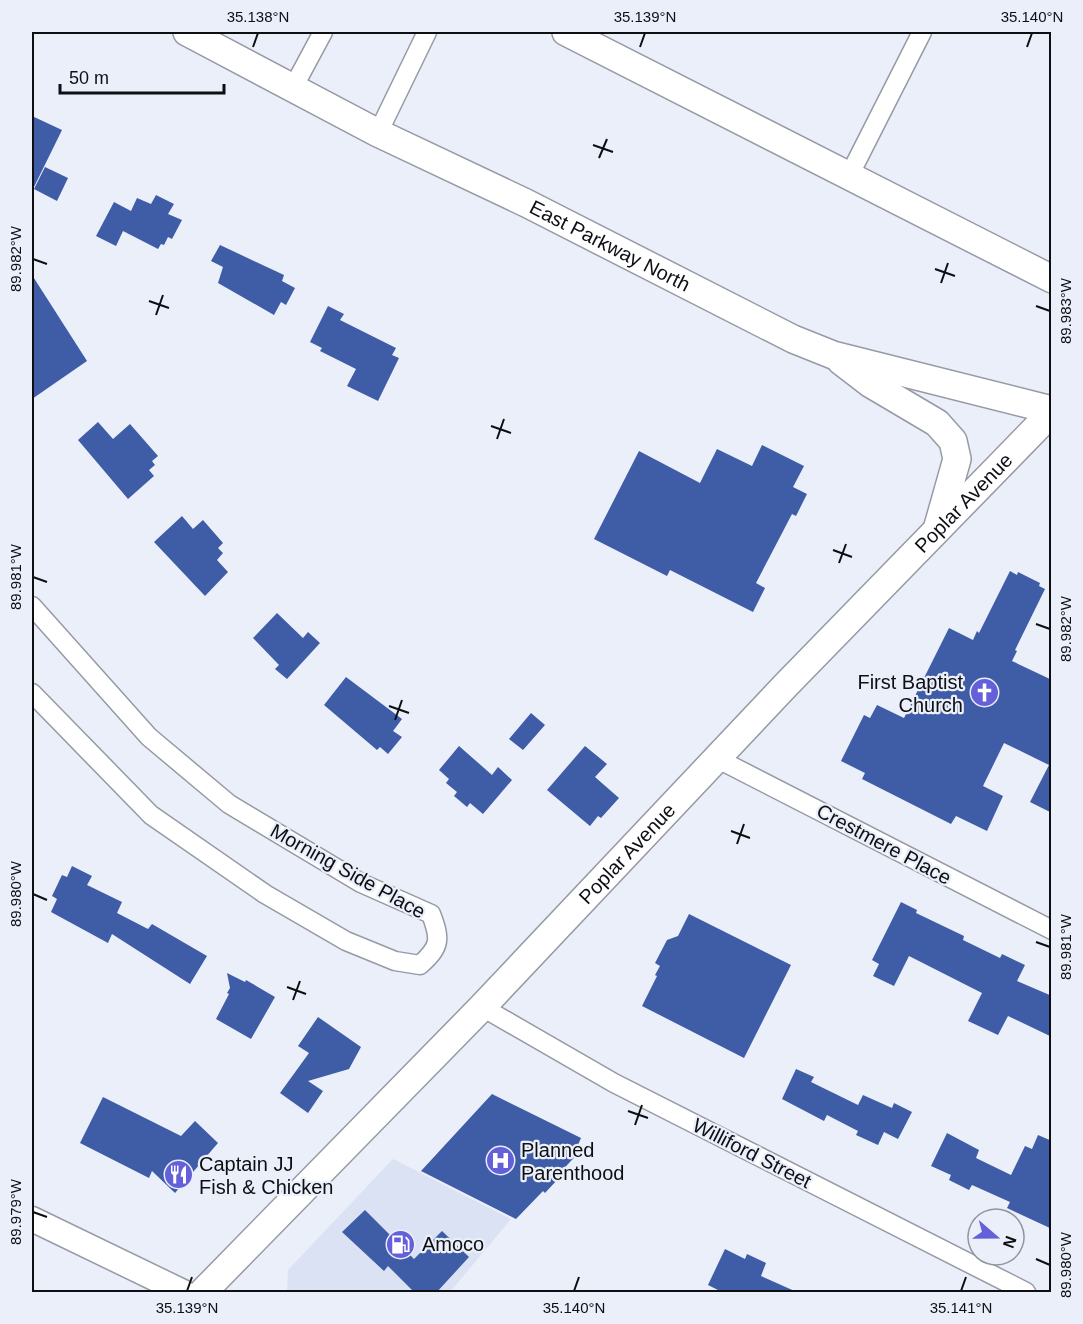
<svg xmlns="http://www.w3.org/2000/svg" width="1083" height="1324" font-family="Arial,sans-serif">
  <style>
    .built { fill: #dae2f3 }
    .building { fill: #3f5ca6 }
    .lines { fill: none; stroke-linecap: round; stroke-linejoin: round }
    .street-casing { stroke: #959aa4; stroke-width: 21 }
    .secondary-casing { stroke: #959aa4; stroke-width: 27 }
    .primary-casing { stroke: #959aa4; stroke-width: 30 }
    .street { stroke: #fff; stroke-width: 18 }
    .secondary { stroke: #fff; stroke-width: 24 }
    .primary { stroke: #fff; stroke-width: 27 }
    .ticks { fill: none; stroke: #0d0f13; stroke-width: 2 }
    .labels { text-anchor: middle; stroke-width: 4.5; stroke-linejoin: round; paint-order: stroke }
    .street-label { font-size: 20px; fill: #0d0f13; stroke: #eaeffa }
    .poi-label { font-size: 20px; fill: #0d0f13; stroke: #eaeffa; text-anchor: start }
    .neatline { fill: none; stroke: #0d0f13; stroke-width: 2 }
    .ticks-label { font-size: 15px; text-anchor: middle; fill: #0d0f13 }
  </style>
  <rect width="100%" height="100%" fill="#eaeffa"/>
  <path class="built" d="M393,1159l118,60 -61,73h-163l1,-22z"/>
  <path class="building" d="M32,116l30,14 -30,61z
    M45,167l23,11 -11,23 -23,-12z
    M156,195l18,9 -6,10 14,6 -10,19 -4,-2 -4,8 -3,-1 -3,5 -35,-18 -7,15 -20,-10 18,-34 17,9 6,-13 14,6z
    M220,245l64,30 -2,6 13,7 -9,17 -5,-3 -7,13 -56,-32 5,-16 -12,-6z
    M32,275l55,86 -55,38z
    M328,306l16,8 -4,6 56,28 -4,7 7,3 -21,43 -31,-15 9,-17 -36,-18 2,-3 -12,-6z
    M98,422l15,17 17,-15 28,32 -6,5 3,4 -6,5 5,6 -26,23 -50,-59z
    M762,445l42,21 -11,21 14,7 -11,22 -4,-2 -36,69 9,5 -12,24 -83,-42 -3,6 -73,-37 45,-88 61,32 17,-34 35,17z
    M182,516l11,13 10,-9 20,23 -5,5 5,5 -6,7 11,12 -23,24 -51,-54z
    M1010,571l7,4 1,-3 22,11 -1,3 6,3 -30,61 2,1 -5,10 40,19v133l-22,-11 19,-37 -45,-22 -21,43 20,10 -16,35 -31,-15 -5,8 -89,-45 3,-6 -24,-12 23,-46 6,3 7,-13 27,13 45,-90 24,12 4,-9 2,2z
    M277,613l26,25 5,-6 12,11 -33,36 -12,-10 4,-4 -26,-27z
    M346,677l56,42 -9,12 9,6 -14,17 -8,-7 -3,3 -53,-45z
    M531,713l14,12 -22,25 -14,-11z
    M459,746l33,29 6,-8 14,13 -29,34 -13,-11 -3,4 -13,-11 3,-4 -11,-9 3,-4 -10,-9z
    M585,746l22,18 -12,13 24,21 -18,20 -3,-2 -8,10 -43,-36z
    M72,866l20,10 -5,9 35,17 -5,11 31,16 4,-5 55,32 -17,28 -78,-50 -4,9 -57,-31 6,-13 -5,-3 10,-21 5,2z
    M901,902l16,8 -1,3 48,23 -1,4 37,18 2,-4 23,11 -8,16 35,15v41l-44,-21 -10,19 -30,-14 14,-28 -73,-37 -15,30 -21,-10 6,-12 -7,-4z
    M689,914l102,51 -47,93 -102,-52 15,-30 -2,-1 5,-9 -5,-3 12,-23 11,-4z
    M227,973l18,9 1,-2 29,17 -24,42 -35,-20 13,-25 -2,-1 3,-5z
    M318,1017l43,30 -12,22 -41,12 15,10 -15,22 -28,-20 29,-40 -11,-7z
    M796,1069l18,8 -3,5 47,23 5,-10 29,13 2,-5 18,9 -14,27 -14,-7 -6,13 -22,-10 2,-4 -31,-16 -3,6 -42,-22z
    M492,1094l89,44 -3,7 5,3 -27,29 2,2 -13,14 -2,-2 -27,28 -95,-48z
    M103,1097l78,39 14,-15 23,22 -43,50 -23,-22 -3,7 -69,-35z
    M947,1133l32,17 -3,8 35,17 14,-29 7,3 6,-14 14,6v88l-45,-21 3,-6 -38,-17 -3,5 -20,-10 2,-5 -20,-9z
    M365,1210l49,49 28,-28 27,26 -33,36h-21l-27,-27 -4,5 -42,-39z
    M725,1249l20,10 2,-5 19,9 -5,13 38,17h-75l-16,-8z"/>
  <g class="lines">
    <defs>
      <path id="street" d="M294,86l29,-54
        M378,133l49,-101
        M849,176l73,-144
        M32,606l117,131 80,67 132,79 70,31c10,26 9,33 -11,51l-25,-4 -49,-20 -81,-47 -114,-79 -119,-122
        M716,758l336,172
        M482,1007l132,76 412,209"/>
      <path id="secondary" d="M32,1219l151,73"/>
      <g id="primary">
        <path id="s1" d="M187,32l191,101 148,70 267,136 40,16 219,55"/>
        <path d="M566,32l486,247"/>
        <path d="M841,361l30,23 66,39 16,18 4,18 -19,67"/>
        <path id="s2" d="M203,1292l279,-285 304,-322 266,-273"/>
      </g>
    </defs>
    <use href="#street" class="street-casing"/>
    <use href="#secondary" class="secondary-casing"/>
    <use href="#primary" class="primary-casing"/>
    <use href="#street" class="street"/>
    <use href="#secondary" class="secondary"/>
    <use href="#primary" class="primary"/>
  </g>
  <path class="ticks" d="M253,47l5,-14M640,47l5,-14M1027,47l5,-14M593,145l20,7M599,158l8,-19M33,259l14,5M935,269l20,7M941,283l7,-20M149,301l20,7M1036,306l14,5M156,315l7,-20M491,426l20,7M497,439l7,-20M833,550l19,7M839,563l7,-19M33,577l14,5M1036,624l14,5M389,706l20,7M395,720l7,-20M731,831l19,7M737,844l7,-20M33,894l14,6M1036,942l14,5M287,987l19,7M293,1000l7,-19M628,1111l20,7M635,1125l7,-20M33,1212l14,5M1036,1259l14,6M187,1291l5,-14M574,1291l5,-14M961,1291l5,-14"/>
  <defs>
    <symbol id="church-disc" viewBox="-11 -11 22 22"><circle r="9.5" fill="#6460d9" stroke="#eaeffa"/><path d="M-1.2-6h2.4v3.5h3.3v2.4h-3.3V6h-2.4V-.1h-3.3v-2.4h3.3Z" fill="#fff"/></symbol>
    <symbol id="hospital-disc" viewBox="-11 -11 22 22"><circle r="9.5" fill="#6460d9" stroke="#eaeffa"/><path d="M-5-5h3v3.5h4V-5h3V5h-3V1.5h-4V5h-3Z" fill="#fff"/></symbol>
    <symbol id="restaurant-disc" viewBox="-11 -11 22 22"><circle r="9.5" fill="#6460d9" stroke="#eaeffa"/><path d="M-5-6h1v4h1v-4h1v4h1v-4h1v5L-1.5 .5V6h-2V.5L-5-1ZM5-6V6H3V1.5H1.5Q1.5-4 5-6Z" fill="#fff"/></symbol>
    <symbol id="fuel-disc" viewBox="-11 -11 22 22"><circle r="9.5" fill="#6460d9" stroke="#eaeffa"/><path d="M-5.5-6h7V0h2V4h1.3V-2.5L3-4.5l.8-.8L6-3V5H2.5V1h-1V6h-7ZM-4.2-4.7v3.2H.2V-4.7Z" fill="#fff"/></symbol>
  </defs>
  <g fill-rule="evenodd">
    <use href="#church-disc" x="968" y="676" width="33" height="33"/>
    <use href="#hospital-disc" x="484" y="1144" width="33" height="33"/>
    <use href="#restaurant-disc" x="162" y="1158" width="33" height="33"/>
    <use href="#fuel-disc" x="384" y="1228" width="33" height="33"/>
  </g>
  <g class="labels">
    <g class="street-label">
      <text dy="7" stroke="none"><textPath href="#s1" startOffset="474">East Parkway North</textPath></text>
      <text dy="7" stroke="none"><textPath href="#s2" startOffset="1096">Poplar Avenue</textPath></text>
      <text transform="translate(884 844) rotate(28)" y="7">Crestmere Place</text>
      <text dy="7" stroke="none"><textPath href="#s2" startOffset="610">Poplar Avenue</textPath></text>
      <text transform="translate(348 871) rotate(29)" y="7">Morning Side Place</text>
      <text transform="translate(752 1153) rotate(27)" y="7">Williford Street</text>
    </g>
    <g class="poi-label">
      <text x="963" y="689" text-anchor="end">First Baptist<tspan x="963" dy="23">Church</tspan></text>
      <text x="521" y="1157">Planned<tspan x="521" dy="23">Parenthood</tspan></text>
      <text x="199" y="1171">Captain JJ<tspan x="199" dy="23">Fish &amp; Chicken</tspan></text>
      <text x="422" y="1251">Amoco</text>
    </g>
  </g>
  <rect width="1083" height="1324" fill="none" stroke="#eaeffa" stroke-width="66"/>
  <g transform="translate(996 1237) rotate(110)"><circle r="28" fill="#eaeffa" stroke="#92959e" stroke-width="1.5"/>
  <path d="M0-4.5L10 22L0 15L-10 22Z" fill="#6460d9"/>
  <text y="-9" font-size="16" font-weight="bold" text-anchor="middle" fill="#0d0f13">N</text>
  </g>
  <path d="M60 84v9h164v-9" fill="none" stroke="#0d0f13" stroke-width="3"/>
  <text x="69" y="84" font-size="18" fill="#0d0f13" stroke="#eaeffa" stroke-width="4.5" paint-order="stroke">50 m</text>
  <rect x="33" y="33" width="1017" height="1258" class="neatline"/>
  <g class="ticks-label">
    <text x="258" y="22">35.138°N</text>
    <text x="645" y="22">35.139°N</text>
    <text x="1032" y="22">35.140°N</text>
    <text transform="translate(16 259) rotate(-90)" y="5">89.982°W</text>
    <text transform="translate(1066 311) rotate(-90)" y="5">89.983°W</text>
    <text transform="translate(16 577) rotate(-90)" y="5">89.981°W</text>
    <text transform="translate(1066 629) rotate(-90)" y="5">89.982°W</text>
    <text transform="translate(16 894) rotate(-90)" y="5">89.980°W</text>
    <text transform="translate(1066 947) rotate(-90)" y="5">89.981°W</text>
    <text transform="translate(16 1212) rotate(-90)" y="5">89.979°W</text>
    <text transform="translate(1066 1265) rotate(-90)" y="5">89.980°W</text>
    <text x="187" y="1313">35.139°N</text>
    <text x="574" y="1313">35.140°N</text>
    <text x="961" y="1313">35.141°N</text>
  </g>
</svg>
